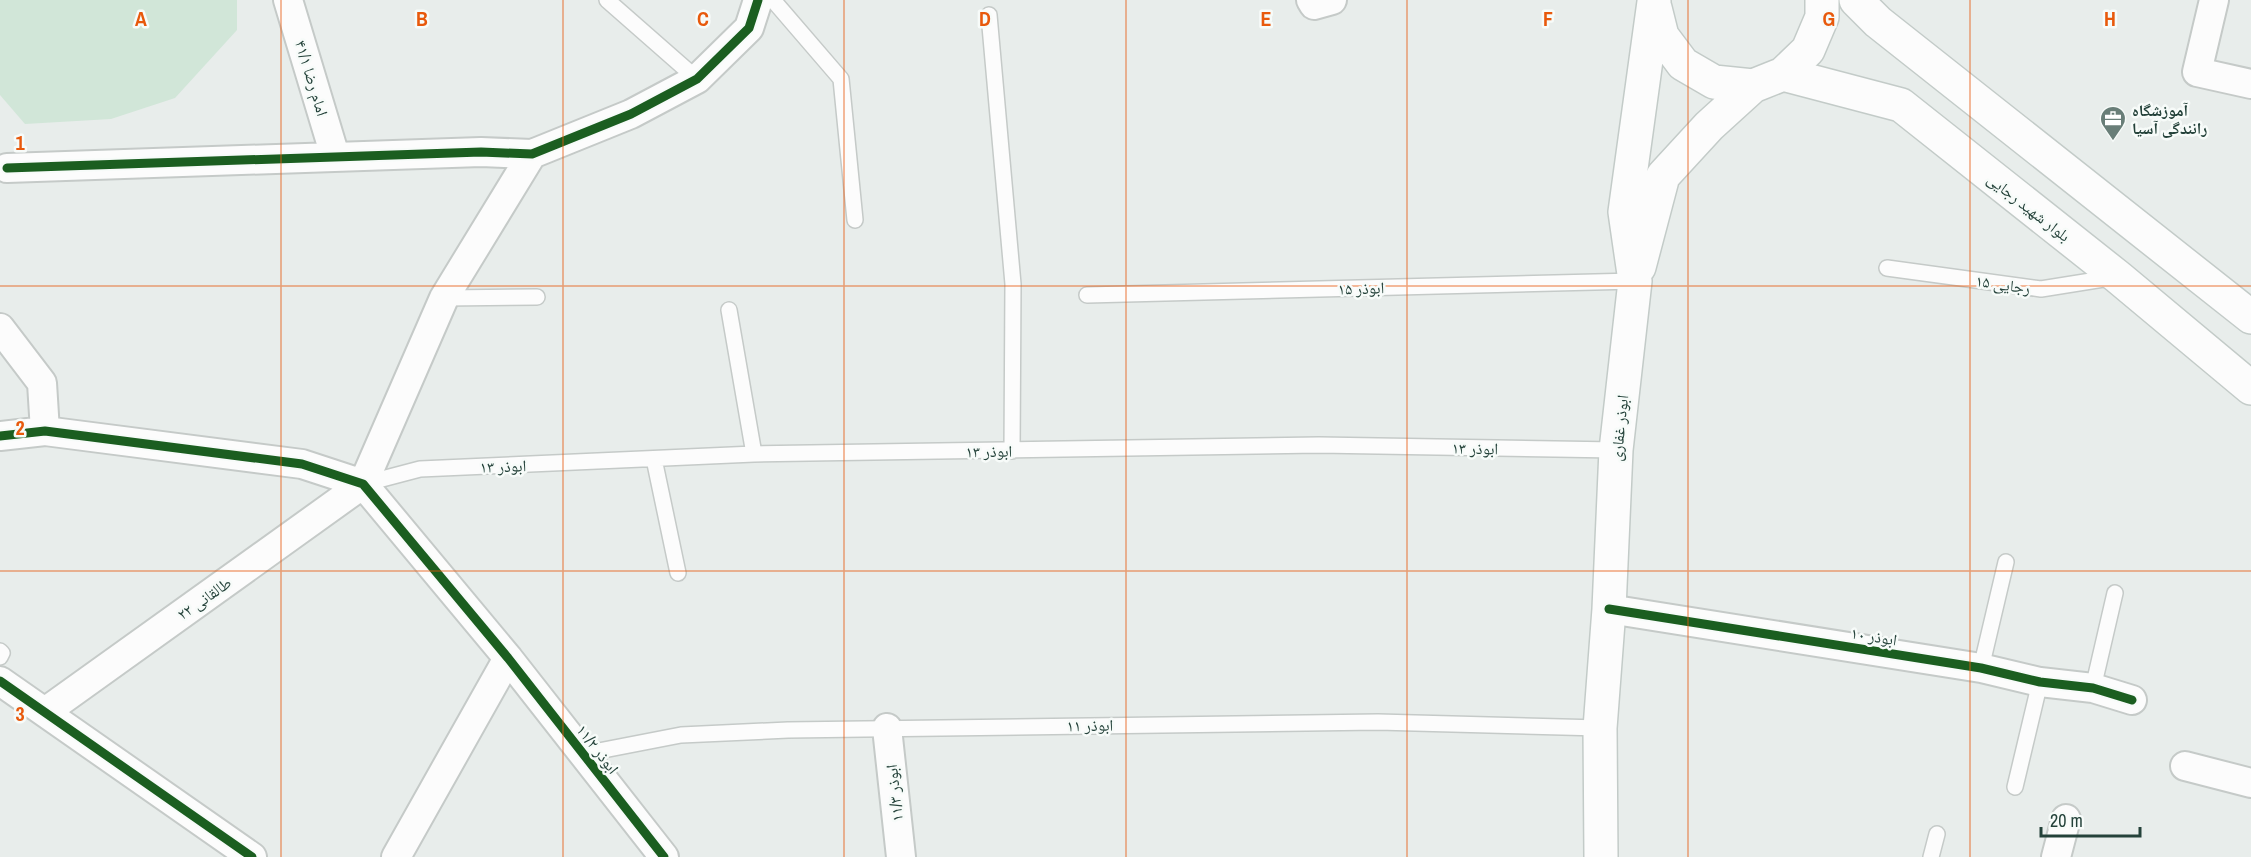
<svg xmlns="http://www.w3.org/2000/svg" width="2251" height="857" font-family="'Archivo Narrow','Noto Naskh Arabic',sans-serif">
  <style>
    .green { fill: #d1e6d8 }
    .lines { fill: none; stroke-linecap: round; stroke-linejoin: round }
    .service-casing { stroke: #c5cac8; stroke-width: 18 }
    .minor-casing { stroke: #c5cac8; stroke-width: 32 }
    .secondary-casing { stroke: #c3cbc8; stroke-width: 36 }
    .service { stroke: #fcfcfc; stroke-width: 15 }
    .minor { stroke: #fcfcfc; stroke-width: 28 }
    .secondary { stroke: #fcfcfc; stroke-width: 33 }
    .cycleway-casing { stroke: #f7fbf9; stroke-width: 13 }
    .cycleway { stroke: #1b5e20; stroke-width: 9 }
    .grid { fill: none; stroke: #e8590c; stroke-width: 1.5; stroke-opacity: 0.55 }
    .labels { text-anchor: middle; stroke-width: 5; stroke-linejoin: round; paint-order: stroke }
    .street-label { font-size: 16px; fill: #24423a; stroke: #f7fbf9 }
    .poi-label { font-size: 16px; font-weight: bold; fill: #24423a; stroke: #f7fbf9; text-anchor: start }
    .grid-label { font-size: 20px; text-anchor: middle; font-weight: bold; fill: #e8590c; stroke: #f7fbf9; stroke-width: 5; stroke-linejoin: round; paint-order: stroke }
  </style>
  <rect width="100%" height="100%" fill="#e8edeb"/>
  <path class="green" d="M0,0h237v30l-62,68 -64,21 -86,5 -25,-29z"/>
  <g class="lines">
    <defs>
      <path id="service" d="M607,0l90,79
        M773,0l68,79 14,141
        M989,15l24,269 -1,167
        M1887,268l154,21 75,-12
        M1087,295l548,-14
        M444,298l93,-1
        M729,310l25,144
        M654,459l24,114
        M363,484l57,-15 334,-15 565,-9 297,5
        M0,651l2,2 -2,4
        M1981,668l25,-106
        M2093,688l22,-95
        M583,754l98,-19 107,-5 590,-8 222,6
        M2015,787l25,-105
        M1931,857l6,-23"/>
      <path id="minor" d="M288,0l47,156
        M1311,0l3,5 18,-5
        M2214,0l-17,72 54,12
        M7,168l474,-16 51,2 99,-40 66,-35 52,-51 9,-28
        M0,328l42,55 3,48
        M0,436l45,-5 257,33 61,20 145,174 156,199
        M1609,609l372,59 59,14 53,6 39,12
        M0,681l252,176
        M45,712l318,-228 81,-186 88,-144
        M887,728l14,129
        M2185,766l66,17
        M396,857l112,-199
        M2056,857l10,-38"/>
      <path id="secondary" d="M1856,0l22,22 373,295
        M1655,8l7,28 21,28 31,18 39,4 30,-12 25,-24 14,-33v-17
        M1783,74l118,31 217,172 133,111
        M1639,267l24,-91 46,-50 44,-40
        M1601,857l-1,-129 9,-119 7,-159 19,-169 -10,-69 29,-210"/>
    </defs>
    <use href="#service" class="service-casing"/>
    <use href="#minor" class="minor-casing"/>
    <use href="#secondary" class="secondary-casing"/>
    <use href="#service" class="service"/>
    <use href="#minor" class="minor"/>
    <use href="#secondary" class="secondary"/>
    <defs>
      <path id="cycleway" d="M7,168l474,-16 51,2 99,-40 66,-35 52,-51 9,-28
        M0,436l45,-5 257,33 61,20 145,174 156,199
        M1609,609l372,59 59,14 53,6 39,12
        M0,681l252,176"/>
    </defs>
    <use href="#cycleway" class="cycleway-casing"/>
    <use href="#cycleway" class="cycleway"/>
  </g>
  <path class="grid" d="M281,0v857M563,0v857M844,0v857M1126,0v857M1407,0v857M1688,0v857M1970,0v857M0,286h2251M0,571h2251"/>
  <defs>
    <symbol id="office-pin" viewBox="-11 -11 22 30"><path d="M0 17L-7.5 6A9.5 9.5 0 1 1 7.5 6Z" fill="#697e78" stroke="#f7fbf9"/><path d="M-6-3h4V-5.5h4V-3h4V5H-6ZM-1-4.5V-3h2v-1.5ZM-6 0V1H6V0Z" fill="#fff"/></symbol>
  </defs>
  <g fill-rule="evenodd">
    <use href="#office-pin" x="2098" y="104" width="30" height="40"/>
  </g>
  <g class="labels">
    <g class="street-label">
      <text transform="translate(312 78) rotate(73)" y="6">امام رضا ۴۱/۱</text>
      <text transform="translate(2029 207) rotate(38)" y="6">بلوار شهید رجایی</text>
      <text transform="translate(2003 284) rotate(8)" y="6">رجایی ۱۵</text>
      <text transform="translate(1361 288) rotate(-2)" y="6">ابوذر ۱۵</text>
      <text transform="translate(1619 428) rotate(-84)" y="6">ابوذر غفاری</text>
      <text transform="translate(1475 448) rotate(1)" y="6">ابوذر ۱۳</text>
      <text transform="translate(989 451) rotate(-1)" y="6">ابوذر ۱۳</text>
      <text transform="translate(503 466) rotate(-2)" y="6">ابوذر ۱۳</text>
      <text transform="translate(204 598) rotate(-35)" y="6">طالقانی ۲۲</text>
      <text transform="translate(1874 636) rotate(9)" y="6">ابوذر ۱۰</text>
      <text transform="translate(1090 725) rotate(-1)" y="6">ابوذر ۱۱</text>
      <text transform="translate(598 749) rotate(52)" y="6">ابوذر ۱۱/۲</text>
      <text transform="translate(894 793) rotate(-96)" y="6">ابوذر ۱۱/۳</text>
    </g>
    <g class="poi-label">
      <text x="2132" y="116">آموزشگاه<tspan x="2132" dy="18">رانندگی آسیا</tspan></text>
    </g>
  </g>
  <g class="grid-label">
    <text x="141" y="26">A</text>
    <text x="422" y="26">B</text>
    <text x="703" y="26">C</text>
    <text x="985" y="26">D</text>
    <text x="1266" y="26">E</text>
    <text x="1548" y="26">F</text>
    <text x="1829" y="26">G</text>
    <text x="2110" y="26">H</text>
    <text x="20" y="150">1</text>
    <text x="20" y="435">2</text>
    <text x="20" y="721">3</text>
  </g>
  <path d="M2041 827v9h99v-9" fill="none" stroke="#24423a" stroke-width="3"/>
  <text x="2050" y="827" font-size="18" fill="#24423a" stroke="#f7fbf9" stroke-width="4.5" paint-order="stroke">20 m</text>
</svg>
